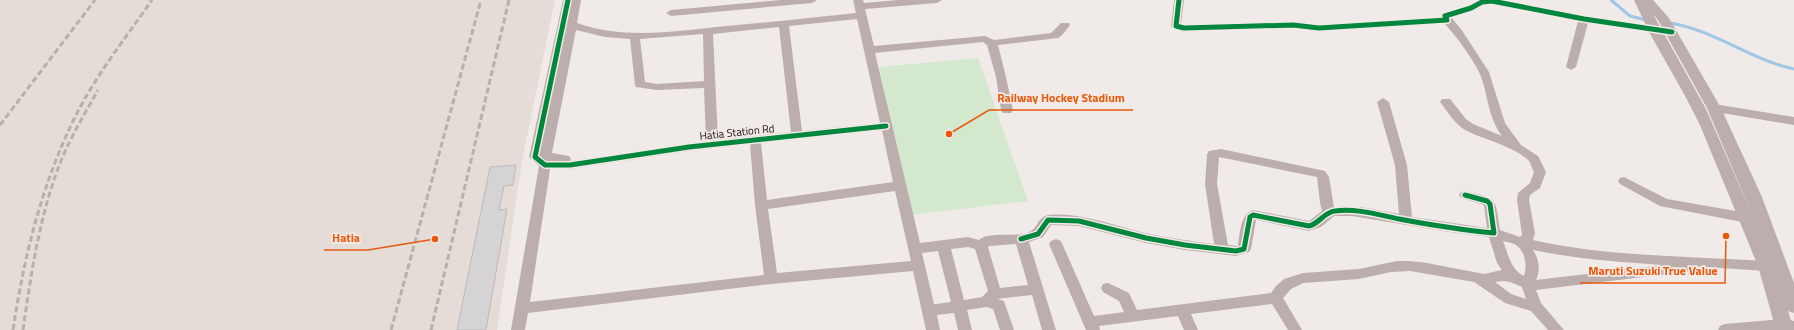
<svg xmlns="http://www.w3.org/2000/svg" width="1794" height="330" font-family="'Titillium Web',sans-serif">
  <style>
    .built { fill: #e6dcd7 }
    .green { fill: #d4e8ce }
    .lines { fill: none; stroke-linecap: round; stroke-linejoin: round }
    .stream { stroke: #9ec7e8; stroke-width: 3 }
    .building { fill: #d5d3d3; stroke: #bbb9b9 }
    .minor { fill: #bdaeae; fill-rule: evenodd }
    .major { fill: #bdaeae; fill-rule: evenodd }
    .rail { stroke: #b8afae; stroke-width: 3; stroke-dasharray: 6 3; stroke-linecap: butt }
    .cycleway-casing { stroke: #f3eae6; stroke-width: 8 }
    .cycleway { stroke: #00873e; stroke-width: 5 }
    .labels { text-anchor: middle; stroke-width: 3.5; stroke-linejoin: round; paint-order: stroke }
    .street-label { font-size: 11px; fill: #151211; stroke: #f3eae6 }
    .leader { fill: none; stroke: #e8590c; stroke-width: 1.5 }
    .callout-dot { fill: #e8590c; stroke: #f3eae6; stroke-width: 1.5 }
    .callout-label { font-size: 12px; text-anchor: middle; font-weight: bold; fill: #e8590c; stroke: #f3eae6; stroke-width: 3.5; stroke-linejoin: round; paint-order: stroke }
  </style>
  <rect width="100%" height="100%" fill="#f0ebe9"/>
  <path class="built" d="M0,0h555l-33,161 -25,169h-497z"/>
  <path class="green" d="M978,58l50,143 -118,14 -31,-148z"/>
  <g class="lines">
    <path class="stream" d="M1611,0l19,16 16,4
      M1670,23c44,7 81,37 124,46"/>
  </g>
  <path class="building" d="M516,165l-3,20 -9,1 -5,24 8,-1 -21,121h-29l33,-163z"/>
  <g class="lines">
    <path class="minor" d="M563,0h18l-4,23c48,17 100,8 149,3 43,-4 86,-8 130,-13l-3,-13h10l1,3 34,-3h44l-5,3 -72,6 9,37 111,-10 9,4 57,-7 10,-10h8l1,2c-4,5 -7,10 -12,13l-60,7 8,32 7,33 -2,3h-8l-2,-3 -5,-33 -9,-32 -4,-3 -108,11 45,190 48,-6 11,3c8,-8 32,-4 44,-6 17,-3 12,-17 26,-19 32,-3 65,11 96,18 23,5 46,8 69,11l-9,-60 2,-30 2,-3 12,-2 104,22 4,6 5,30h27l38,7 -4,-49 -18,-63 6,-4 6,4 18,63 5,52 75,11 -3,-23 -23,-7 -2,-3 2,-3 4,-1c33,8 30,6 35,39l20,7 2,-2 -5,-35 1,-7 12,-10 4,-11c-2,-3 -3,-8 -5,-11 -13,-14 -47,-22 -64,-31 -10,-6 -18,-19 -25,-28l2,-3h8l16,20 7,5 29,12c-16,-22 -13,-42 -23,-64 -8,-16 -23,-36 -35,-49l-125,8 -26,-3 -109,3 -12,-3 -1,-2 3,-26h10l-3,24 3,1 109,-3 26,3 122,-8v-3l26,-8 11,-6h26l80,16 88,13 5,3 -1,2 -4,1 -84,-12 -12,44 -5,3 -5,-3 12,-46 -86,-17 -8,1 -9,5 -24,7 10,12 28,43 16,51 16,22 17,11 8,16 -6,16 -10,7 -1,5 6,33 -2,7c75,17 156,16 233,21l5,1 2,4 -2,4 -5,1 -76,-5 -1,5 -5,1 -148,18 5,13 23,27h-16l-17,-19 -26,-8 -31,-21 -64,-11 -19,1 -32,7 -56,4 -12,6 -8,9 19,32h-14l-16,-26 -81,10 7,16h-14l-6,-14 -79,10 1,4h-14l-37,-86 2,-3 5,-2 5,2 33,75 30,-4 -5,-11 -16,-9 -2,-4 2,-4 5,-1 21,10 8,17 134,-17 5,-7 8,-7 19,-6 56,-4 38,-8h13l17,2 57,11 18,-4 -5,-7 -8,-26 -40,-5 -97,-16h-18l-13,11 -12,4 -53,-11 -5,29 -2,3 -13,4 -51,-6 -39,-7 -67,-17 -28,-1 -8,12 -14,5 27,88h-14l-10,-35 -35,4 7,2 10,29h-14l-7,-21 -7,-2 -19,3 5,20h-14l-4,-17 -17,2 3,15h-14l-13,-59 -142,13 -243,29 -3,17h-14l28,-164 -10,-9zM857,19l23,104 -78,8 -13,-105zM779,27l12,105 -73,8 -5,-106zM576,30l29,7 25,2 5,46 1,2 21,3 47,-2 2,53 -136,20 1,-2 -2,-3 -17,-3zM703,34l1,47 -47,3 -12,-2 -5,-43zM882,130l11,52 -126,18 -6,-57zM750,144l5,61 9,70 -234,27 20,-133h20l119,-18zM1219,157l98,20 3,26 2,8 -13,10 -56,-11c-13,4 -13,24 -15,36l-10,-1 -11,-61zM895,191l16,70 -134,12 -9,-64zM1503,241c4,1 10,2 13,4 10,7 11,21 8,31 -13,-6 -16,-22 -21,-35zM1016,244l12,41 -28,3 -12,-41 1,-1zM968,247l7,2 13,42 -6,6 -18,3 -13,-51zM1533,250c43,9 86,12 129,15l-126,15c5,-12 3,-20 -3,-30zM938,251l13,51 -15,2h-2l-12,-51zM1504,281l6,1 12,5 4,12 -15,-5 -16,-12z
      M780,0h37l-5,3 -141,13 -5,-3 5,-3z
      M1714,104l80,13v8l-84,-14 -2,-3 2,-3z
      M1624,177l43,22 80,14 4,2 2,3 -2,3 -4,2 -87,-17 -40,-22 -2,-3 2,-3z
      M1783,319l11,2v9h-76l2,-4 5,-2z"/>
    <path class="major" d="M1634,0h19l16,18 52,90 41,89 32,86v30l-6,-2 6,19h-18l-18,-64 -58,-141 -16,-31 -35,-62zM1653,14l5,6 49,88 46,109 -47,-108z"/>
    <path class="rail" d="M0,125l95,-125
      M13,330c12,-80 32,-159 71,-230 20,-35 45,-67 68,-100
      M23,330c8,-55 16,-112 36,-164 10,-26 25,-51 39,-76
      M391,330l90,-330
      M431,330l78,-330"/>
    <defs>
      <path id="cycleway" d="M568,0l-33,157 10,8h25l119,-18 197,-21
        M1179,0l-3,26 8,2 109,-3 26,3 128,-8 -2,-4 26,-8 11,-6 10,-1 92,18 88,13
        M1021,239l17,-5 10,-14 31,1 67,17 39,7 51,6 8,-2 6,-32 3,-2 56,11c10,-2 15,-14 26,-15 21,-3 44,4 64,8 32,6 63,11 95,14l-4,-29 -3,-3 -22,-6"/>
    </defs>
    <use href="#cycleway" class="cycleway-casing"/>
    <use href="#cycleway" class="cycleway"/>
  </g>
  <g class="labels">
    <g class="street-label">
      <text transform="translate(737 132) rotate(-6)" y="4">Hatia Station Rd</text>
    </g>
  </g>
  <path class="leader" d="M949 134L989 110H1133M435 239L368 250H324M1726 236L1725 283H1580"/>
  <g class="callout-dot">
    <circle cx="949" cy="134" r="4"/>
    <circle cx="435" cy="239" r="4"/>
    <circle cx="1726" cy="236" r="4"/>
  </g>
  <g class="callout-label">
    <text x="1061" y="102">Railway Hockey Stadium</text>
    <text x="346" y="242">Hatia</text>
    <text x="1653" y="275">Maruti Suzuki True Value</text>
  </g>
</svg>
